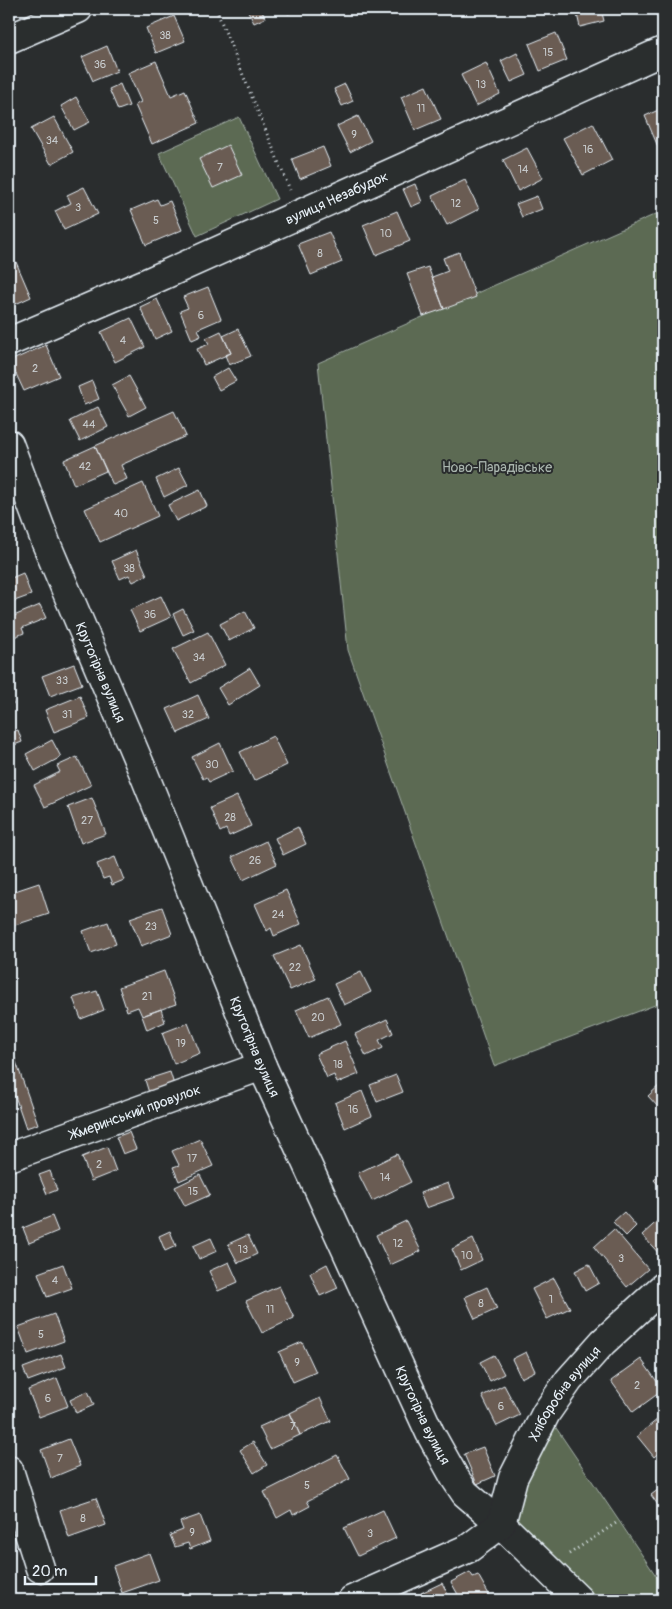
<svg xmlns="http://www.w3.org/2000/svg" width="672" height="1609" font-family="Pangolin,sans-serif">
  <style>
    .green { fill: #5c6b53; stroke: #a2aea6 }
    .building { fill: #6a5b52; stroke: #e8f1f8 }
    .lines { fill: none; stroke-linecap: round; stroke-linejoin: round }
    .street-casing { stroke: #e8f1f8; stroke-width: 31 }
    .path { stroke: #e8f1f8; stroke-width: 3; stroke-dasharray: 1 4; stroke-linecap: butt }
    .street { stroke: #2a2d2e; stroke-width: 28 }
    .labels { text-anchor: middle; stroke-width: 4; stroke-linejoin: round; paint-order: stroke }
    .number-label { font-size: 11px; fill: #c8ccce }
    .street-label { font-size: 14px; fill: #e8f1f8; stroke: #2a2d2e }
    .park-label { font-size: 14px; fill: #a9b5ae; stroke: #2a2d2e }
  </style>
  <rect width="100%" height="100%" fill="#2a2d2e"/>
  <filter id="ink" filterUnits="userSpaceOnUse"><feTurbulence type="fractalNoise" baseFrequency=".02" numOctaves="2"/><feDisplacementMap in="SourceGraphic" scale="10" xChannelSelector="R" yChannelSelector="G"/><feConvolveMatrix kernelMatrix="1 2 1 2 8 2 1 2 1" color-interpolation-filters="sRGB"/></filter>
  <g filter="url(#ink)">
    <path class="green" d="M239,117l38,82 -80,37 -38,-83z
      M663,211v791l-169,64 -146,-416 -30,-287z
      M546,1413l117,173v14h-84l-78,-76z"/>
    <path class="building" d="M247,9h14l4,9 -11,5z
      M285,9h14l-11,5z
      M579,9h22l3,12 -24,6 -4,-17z
      M174,16l11,25 -29,12 -10,-25z
      M556,33l11,27 -27,11 -11,-27z
      M107,46l10,25 -24,10 -11,-24z
      M517,53l10,22 -16,7 -10,-21z
      M156,61l15,35 14,-6 14,33 -47,21 -17,-39 6,-3 -13,-29z
      M486,63l14,31 -24,12 -15,-31z
      M120,84l9,22 -11,4 -9,-21z
      M345,84l8,17 -11,5 -8,-17z
      M426,86l15,33 -26,11 -14,-33z
      M76,97l14,25 -16,8 -13,-24z
      M663,108v39l-4,2 -14,-33z
      M358,116l13,25 -21,11 -13,-26z
      M54,117l19,35 -22,12 -20,-35z
      M593,123l19,37 -29,15 -20,-37z
      M228,145l14,30 -29,13 -14,-29z
      M323,147l8,19 -31,13 -8,-20z
      M527,148l16,30 -25,13 -15,-31z
      M465,180l14,29 -32,16 -15,-29z
      M415,184l7,18 -11,5 -8,-18z
      M84,187l14,27 -34,16 -9,-19 16,-8 -4,-8z
      M537,196l5,13 -20,8 -6,-13z
      M157,199l3,6 10,-4 12,29 -36,15 -15,-35z
      M397,211l13,30 -34,14 -13,-30z
      M329,232l13,30 -31,13 -13,-31z
      M459,252l17,45 -32,12 -12,-32 16,-6 -5,-13z
      M16,262l15,35 -22,10v-42z
      M428,267l16,42 -21,7 -16,-42z
      M208,287l13,32 -23,10 3,7 -9,4 -12,-29 8,-3 -5,-11z
      M157,299l15,32 -17,8 -15,-32z
      M131,318l14,29 -30,15 -14,-30z
      M238,329l13,27 -22,9 -4,-10 6,-2 -8,-17z
      M221,331l10,22 -27,12 -7,-16 12,-5 -3,-6z
      M46,345l13,31 -35,15 -14,-30z
      M228,368l8,13 -17,9 -7,-13z
      M129,376l17,31 -17,9 -17,-31z
      M92,381l7,18 -15,6 -6,-18z
      M98,407l10,20 -28,14 -10,-20z
      M174,411l12,25 -65,29 6,14 -14,6 -18,-39z
      M95,446l11,25 -32,14 -10,-25z
      M179,468l9,17 -24,12 -8,-18z
      M143,483l15,33 -58,26 -15,-33z
      M200,490l7,16 -31,15 -8,-16z
      M136,550l11,25 -14,7 -4,-7 -9,4 -8,-18z
      M23,573l8,22 -22,8v-24z
      M161,596l10,21 -31,14 -10,-21z
      M40,605l6,13 -24,10 2,5 -15,6v-21z
      M183,609l11,21 -11,5 -10,-21z
      M245,611l9,17 -25,13 -9,-17z
      M208,632l17,33 -34,18 -18,-34z
      M74,664l8,20 -32,12 -8,-20z
      M250,668l10,17 -32,20 -10,-17z
      M9,691l4,13 -4,1z
      M198,695l11,24 -31,14 -11,-24z
      M80,696l9,22 -35,14 -9,-22z
      M18,730l4,12 -13,5v-14z
      M273,736l14,29 -33,16 -14,-29z
      M52,740l9,17 -26,14 -9,-17z
      M220,743l13,28 -24,11 -3,-5 -3,2 -11,-22z
      M77,757l14,28 -46,22 -11,-22 26,-13 -3,-6z
      M237,796l14,30 -22,10 -3,-7 -6,3 -10,-24z
      M92,798l14,36 -25,9 -13,-36z
      M298,827l8,17 -23,11 -8,-17z
      M266,841l11,23 -34,16 -11,-23z
      M115,857l9,23 -12,5 -3,-8 -6,2 -6,-15z
      M39,883l10,31 -40,13v-34z
      M286,890l15,34 -27,12 -3,-8 -4,3 -12,-27z
      M162,907l10,27 -31,12 -11,-28z
      M108,922l8,22 -25,9 -8,-22z
      M301,945l15,34 -26,11 -16,-34z
      M164,971l12,33 -34,12 -4,-9 -11,4 -8,-24z
      M361,972l10,20 -27,13 -10,-21z
      M97,991l7,19 -23,9 -8,-21z
      M328,996l13,28 -32,14 -13,-28z
      M161,1009l4,13 -18,8 -5,-14z
      M387,1019l6,14 -14,7 4,8 -17,8 -11,-22z
      M188,1023l12,30 -26,11 -12,-31z
      M345,1041l14,33 -22,9 -3,-8 -7,3 -11,-24z
      M14,1056l24,68 -12,4 -11,-32 -4,2 -2,-5v-35z
      M170,1072l5,16 -25,8 -5,-16z
      M396,1075l7,17 -26,10 -7,-17z
      M663,1082v22l-4,4 -11,-12z
      M362,1091l10,25 -27,12 -10,-25z
      M129,1132l7,17 -13,5 -7,-17z
      M200,1139l13,27 -34,15 -6,-14 6,-2 -7,-14z
      M107,1147l9,24 -25,10 -9,-24z
      M397,1154l14,28 -39,19 -14,-28z
      M50,1171l7,19 -10,4 -8,-19z
      M663,1172v18l-9,-10z
      M200,1175l10,20 -25,11 -10,-19z
      M448,1183l6,15 -28,10 -6,-15z
      M624,1212l12,14 -10,10 -13,-14z
      M52,1216l6,15 -29,12 -6,-15z
      M663,1216v42l-21,-23z
      M406,1221l15,30 -31,14 -14,-30z
      M614,1229l34,40 -21,18 -33,-40z
      M170,1231l6,15 -11,5 -6,-15z
      M248,1235l9,19 -19,9 -10,-19z
      M211,1238l6,13 -18,8 -6,-13z
      M473,1239l9,21 -21,10 -9,-21z
      M229,1262l9,20 -20,9 -9,-20z
      M63,1264l9,24 -25,9 -9,-24z
      M327,1264l11,24 -18,8 -10,-23z
      M589,1264l10,19 -14,8 -10,-20z
      M554,1278l16,30 -23,11 -15,-30z
      M279,1286l15,32 -32,15 -16,-32z
      M487,1287l10,22 -22,10 -10,-22z
      M54,1314l10,27 -36,13 -10,-27z
      M302,1342l14,30 -23,10 -14,-30z
      M526,1352l9,19 -14,7 -9,-19z
      M61,1354l5,13 -38,14 -5,-13z
      M494,1355l10,19 -14,7 -10,-19z
      M641,1359l22,31 -30,22 -22,-31z
      M57,1378l11,28 -29,11 -11,-27z
      M504,1385l16,30 -23,11 -15,-30z
      M88,1391l6,14 -18,8 -6,-13z
      M320,1398l11,23 -31,14 -10,-22z
      M290,1413l10,22 -30,14 -11,-22z
      M663,1415v34l-9,8 -17,-21z
      M69,1439l11,27 -29,12 -10,-28z
      M253,1442l14,23 -13,8 -14,-23z
      M483,1447l12,29 -18,8 -13,-30z
      M337,1455l13,24 -43,22 3,5 -17,9 -2,-5 -14,8 -13,-26z
      M663,1486v26l-12,-17z
      M96,1498l10,27 -37,13 -9,-28z
      M383,1510l13,28 -38,18 -14,-28z
      M200,1515l10,26 -20,8 -2,-6 -13,4 -5,-12 13,-5 -3,-8z
      M149,1553l10,27 -37,13 -9,-27z
      M470,1572l3,5 5,-2 13,23 -4,2h-26l-10,-18z
      M442,1583l9,17h-27l-3,-7z"/>
    <g class="lines">
      <defs>
        <g id="street">
          <path d="M9,39l69,-30"/>
          <path id="s1" d="M9,342l144,-62 510,-229"/>
          <path id="s2" d="M9,444l37,99 98,231 118,292 168,367 25,45 10,15 36,31 78,76"/>
          <path id="s3" d="M9,1157l253,-91"/>
          <path d="M9,1470l31,98"/>
          <path id="s4" d="M352,1600l117,-52 32,-24 12,-46 33,-65 23,-33 34,-38 60,-55"/>
        </g>
      </defs>
      <use href="#street" class="street-casing"/>
      <path class="path" d="M216,9l74,181
        M569,1554l50,-33"/>
      <use href="#street" class="street"/>
    </g>
  </g>
  <g class="labels">
    <g class="number-label">
      <text x="165" y="39">38</text>
      <text x="548" y="56">15</text>
      <text x="100" y="68">36</text>
      <text x="481" y="88">13</text>
      <text x="421" y="112">11</text>
      <text x="354" y="138">9</text>
      <text x="52" y="144">34</text>
      <text x="588" y="153">16</text>
      <text x="220" y="171">7</text>
      <text x="523" y="173">14</text>
      <text x="456" y="207">12</text>
      <text x="78" y="211">3</text>
      <text x="156" y="224">5</text>
      <text x="386" y="237">10</text>
      <text x="320" y="257">8</text>
      <text x="201" y="319">6</text>
      <text x="123" y="344">4</text>
      <text x="35" y="372">2</text>
      <text x="89" y="428">44</text>
      <text x="85" y="470">42</text>
      <text x="121" y="517">40</text>
      <text x="129" y="572">38</text>
      <text x="150" y="618">36</text>
      <text x="199" y="661">34</text>
      <text x="62" y="684">33</text>
      <text x="67" y="718">31</text>
      <text x="188" y="718">32</text>
      <text x="212" y="768">30</text>
      <text x="230" y="821">28</text>
      <text x="87" y="824">27</text>
      <text x="255" y="864">26</text>
      <text x="278" y="918">24</text>
      <text x="151" y="930">23</text>
      <text x="295" y="971">22</text>
      <text x="147" y="1000">21</text>
      <text x="318" y="1021">20</text>
      <text x="181" y="1047">19</text>
      <text x="338" y="1068">18</text>
      <text x="353" y="1113">16</text>
      <text x="192" y="1162">17</text>
      <text x="99" y="1168">2</text>
      <text x="385" y="1181">14</text>
      <text x="193" y="1195">15</text>
      <text x="398" y="1247">12</text>
      <text x="243" y="1253">13</text>
      <text x="467" y="1259">10</text>
      <text x="621" y="1262">3</text>
      <text x="55" y="1284">4</text>
      <text x="551" y="1303">1</text>
      <text x="481" y="1307">8</text>
      <text x="270" y="1313">11</text>
      <text x="41" y="1338">5</text>
      <text x="297" y="1366">9</text>
      <text x="637" y="1389">2</text>
      <text x="48" y="1402">6</text>
      <text x="501" y="1410">6</text>
      <text x="293" y="1430">7</text>
      <text x="60" y="1462">7</text>
      <text x="307" y="1489">5</text>
      <text x="83" y="1522">8</text>
      <text x="192" y="1536">9</text>
      <text x="370" y="1537">3</text>
    </g>
    <g class="street-label">
      <text dy="5" stroke="none"><textPath href="#s1" startOffset="358">вулиця Незабудок</textPath></text>
      <text dy="5" stroke="none"><textPath href="#s2" startOffset="246">Крутогірна вулиця</textPath></text>
      <text dy="5" stroke="none"><textPath href="#s2" startOffset="651">Крутогірна вулиця</textPath></text>
      <text dy="5" stroke="none"><textPath href="#s3" startOffset="134">Жмеринський провулок</textPath></text>
      <text dy="5" stroke="none"><textPath href="#s4" startOffset="315">Хліборобна вулиця</textPath></text>
      <text dy="5" stroke="none"><textPath href="#s2" startOffset="1056">Крутогірна вулиця</textPath></text>
    </g>
    <g class="park-label">
      <text x="497" y="472">Ново-Парадівське</text>
    </g>
  </g>
  <rect width="672" height="1609" fill="none" stroke="#2a2d2e" stroke-width="30"/>
  <rect x="15" y="15" width="642" height="1579" fill="none" stroke="#e8f1f8" stroke-width="2" filter="url(#ink)"/>
  <path d="M25 1576v8h71v-8" fill="none" stroke="#e8f1f8" stroke-width="2.5"/>
  <text x="32" y="1576" font-size="15" fill="#e8f1f8" stroke="#2a2d2e" stroke-width="4" paint-order="stroke">20 m</text>
</svg>
